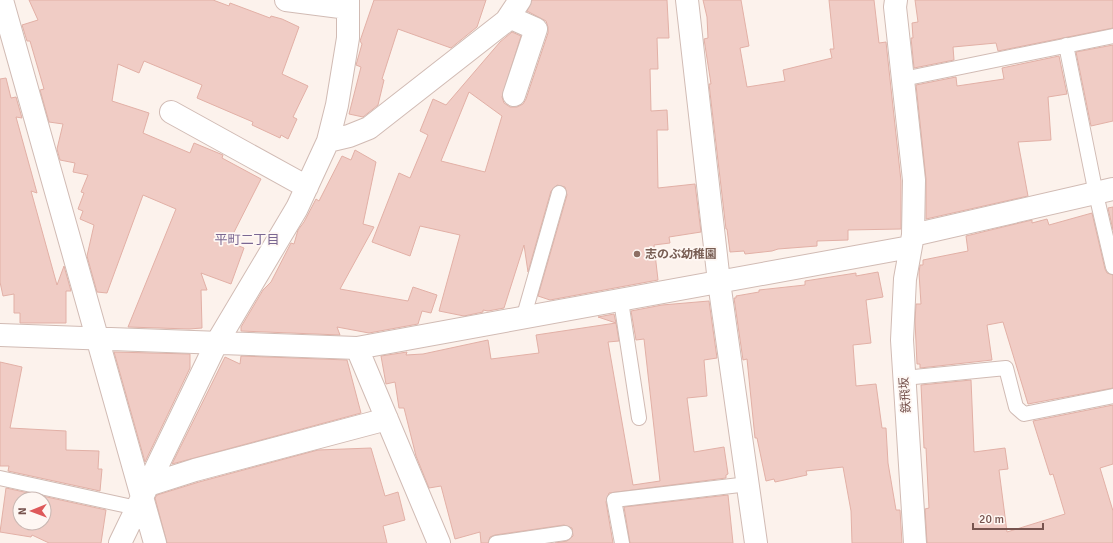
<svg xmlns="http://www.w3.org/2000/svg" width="1113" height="543" font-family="Signika,'Noto Sans JP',sans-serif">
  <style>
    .building { fill: #f0ccc5; stroke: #e2b0a6; fill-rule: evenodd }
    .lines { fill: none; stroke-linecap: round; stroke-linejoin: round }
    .service-casing { stroke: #d1bbb4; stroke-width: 16 }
    .minor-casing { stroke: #d1bbb4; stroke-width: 24 }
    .service { stroke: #fff; stroke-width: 14 }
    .minor { stroke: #fff; stroke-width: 22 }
    .education-dot { fill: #8d6e63; stroke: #fef7f3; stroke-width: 1.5 }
    .labels { text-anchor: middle; stroke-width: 3.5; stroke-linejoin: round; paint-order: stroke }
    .education-label { font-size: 12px; font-weight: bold; fill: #785e54; stroke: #fef7f3; text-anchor: start }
    .street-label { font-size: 12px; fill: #77544f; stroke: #fef7f3 }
    .neighbourhood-label { font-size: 13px; fill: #7a6792; stroke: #fef7f3 }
  </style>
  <rect width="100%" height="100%" fill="#fcf2ec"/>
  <path class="building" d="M29,0h184l16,6 1,-3 40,15 1,-2 11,3 17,8 -17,47 26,12 -15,31 4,2 -9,20 -7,-4 -1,3 -28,-13 1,-3 -56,-24 5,-13 -58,-24 -5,12 -21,-9 -6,37 37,12 -6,20 47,20 4,-10 29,12 -1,3 39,21 -32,63 15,6 -13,36 -30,-11 6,17h-6l1,38 -13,1 -61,-2 48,-118 -33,-14 -36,98 -10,-1 -10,-36 7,-31 -14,-6 3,-8 -5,-2 6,-16 -3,-1 7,-17 -15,-3 2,-9 -15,-3 -3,-11 6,-25 -14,-2 -9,-32 4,-1 -14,-48h-3l-5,-16 16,-5z
    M374,0h112l-9,27 -26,21 -53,-19 -16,50 2,1 -6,25 -15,12 -14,-3 12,-47 -5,-2 6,-21 -2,-3z
    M532,0h135l2,38h-12l1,31h-8l1,42 16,-1 1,20h-11l1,58 37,-4 6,48 -32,5 1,6 -16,2 4,35 -108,20 -12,-4 29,-101 -2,-8 -8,-2 -6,6 -23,81 -4,-27 -20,63 -16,3 -5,-1v2l-19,4 -25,-5 21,-76 -40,-9 -10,30 -38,-14 27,-69 11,5 18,-43 -8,-4 13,-32 13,6 54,-63 12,-10 9,4 -19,61 2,6 6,4h7l6,-3 3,-5 22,-66v-6l-2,-6 -19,-10zM469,92l33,24 -17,56 -44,-11z
    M703,0h38l8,46 -9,2 7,39 38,-6 -2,-11 49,-12 -2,-9h4l-5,-49h45l5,43 7,-1 15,139v48l-53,1v10l-31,1v5l-39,3 -6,2 -27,3 -1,-3 -14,1 -3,-23h-1l-17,-145h2l-7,-45 4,-1 -1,-21z
    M915,0h198v28l-115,23 -2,-8 -43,4 1,13 -40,8 -3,-30h2l-1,-15 6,-1z
    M1113,45v76l-22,5 -15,-74z
    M1059,56l8,38 -19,3 3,43 -33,2 10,54 -102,23v-40l-10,-94 40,-8 1,9 47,-7 -2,-11z
    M6,78l5,20 5,-1 6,21 -6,-1 21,76 -6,-2 26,94 7,-19 7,25h-5v32h-46v-10h-6v-19l-11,2 -3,-14v-203z
    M355,150l21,12 -13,62 11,3 -34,62 68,12 5,-14 24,8 -6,18 -9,-2 -4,13 -49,9 -32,-6 3,8 -99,-4v-4l22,-37 8,-8 20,-39 3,1 4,-14 6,-8 12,-23 3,2 23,-45 9,4z
    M1113,207v23l-5,-22z
    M1092,213l13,56 2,4 6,2v113l-85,16 -25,-82 -16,3 5,35 -72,8v-4h-3l-2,-43 1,-17h5l-2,-31 1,-8h3v-5l45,-9 -2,-15 66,-16v3l15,-4 2,6z
    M878,272l5,25 -17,3 5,43 -18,2 3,41 20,-2 6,44h4l2,35 8,47h4l2,33h-50l-1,-32 -8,-44 -37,4 1,4 -32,7 -1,-3 -8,2 -9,-43h-2l-8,-79 -4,1 -9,-62h2v-2l23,-4v-2l46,-5v-4l51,-8v3z
    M709,301l8,57 -13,2 3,36 -20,2 7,54 30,-5 4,27 -2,1v3l-117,15 -3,9 7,41h-58l12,-2 6,-5 -1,-8 -8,-3 -69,10 -5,2 -2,6h-7l-1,-11 -25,7 -14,-53 -12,2 -13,-32 -12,-48h-5l-4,-26 -9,2 -5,-28 26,-4 -1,3 17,-1 65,-14 3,19 48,-6 -3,-18 80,-12 3,18 -11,1 25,143 27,-4 -16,-142 -8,1 -5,-29 31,-6z
    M614,314l2,9 -18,-6z
    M114,352l76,2v14l-45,94z
    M241,356l106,4 14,53 -189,51 53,-107 15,7z
    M0,362l22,5 -12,61 56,3v19l33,1 -1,18h4l-2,22 -92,-20 1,-5h-9z
    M971,380l3,72 31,-4 3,21 -9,1 8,62 58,-18 -12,-40 -3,1 -17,-54 80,-16v59l-13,4 13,43v32h-186l-2,-34 4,-1 -3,-60h-2l-3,-63z
    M371,448l14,48 13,-4 7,28 -22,6 4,17h-220l-12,-45 2,-3 42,-13 119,-32z
    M6,488l100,22 -5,33h-52l-17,-8 -1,2 -31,-5zM20,499h24v24h-24z
    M728,495l5,48h-103l-6,-36z"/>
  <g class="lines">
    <defs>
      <path id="service" d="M1066,45l30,149 17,73
        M903,79l210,-43
        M621,301l18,117
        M523,319l36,-126
        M904,378l102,-10 10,39 8,7 89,-18
        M0,478l137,30
        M496,543l69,-10
        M622,543l-8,-43 134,-16"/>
      <path id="minor" d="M2,0l153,543
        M286,0l62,8
        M687,0l32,282 37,261
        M896,0l-1,7 19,173 -1,55 -8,44 -3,61 13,203
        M509,17l27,12 -22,66
        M171,112l136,75
        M328,141l21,-5 20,-8 137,-107 14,-21
        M913,235l200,-46
        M0,335l357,13 553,-101
        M357,348l82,195
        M148,485l47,-15 192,-51
        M120,543l96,-199 81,-136 31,-67 9,-36 11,-67v-38"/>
    </defs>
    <use href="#service" class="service-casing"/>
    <use href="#minor" class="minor-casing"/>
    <use href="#service" class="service"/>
    <use href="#minor" class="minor"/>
  </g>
  <circle class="education-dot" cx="637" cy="254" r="4"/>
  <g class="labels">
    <g class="education-label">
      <text x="645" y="258">志のぶ幼稚園</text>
    </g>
    <g class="street-label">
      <text transform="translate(905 395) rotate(-94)" y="4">鉄飛坂</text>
    </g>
    <g class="neighbourhood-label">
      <text x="247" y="244">平町二丁目</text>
    </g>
  </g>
  <g transform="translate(32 511) rotate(269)"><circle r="19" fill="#fef7f3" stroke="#c8b6b1"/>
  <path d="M0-3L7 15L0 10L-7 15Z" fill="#de595a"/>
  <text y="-6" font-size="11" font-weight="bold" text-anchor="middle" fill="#77544f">N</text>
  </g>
  <path d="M973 523v6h70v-6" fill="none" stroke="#77544f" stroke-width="2"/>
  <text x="979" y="523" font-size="12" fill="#77544f" stroke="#fef7f3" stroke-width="3" paint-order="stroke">20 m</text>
</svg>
